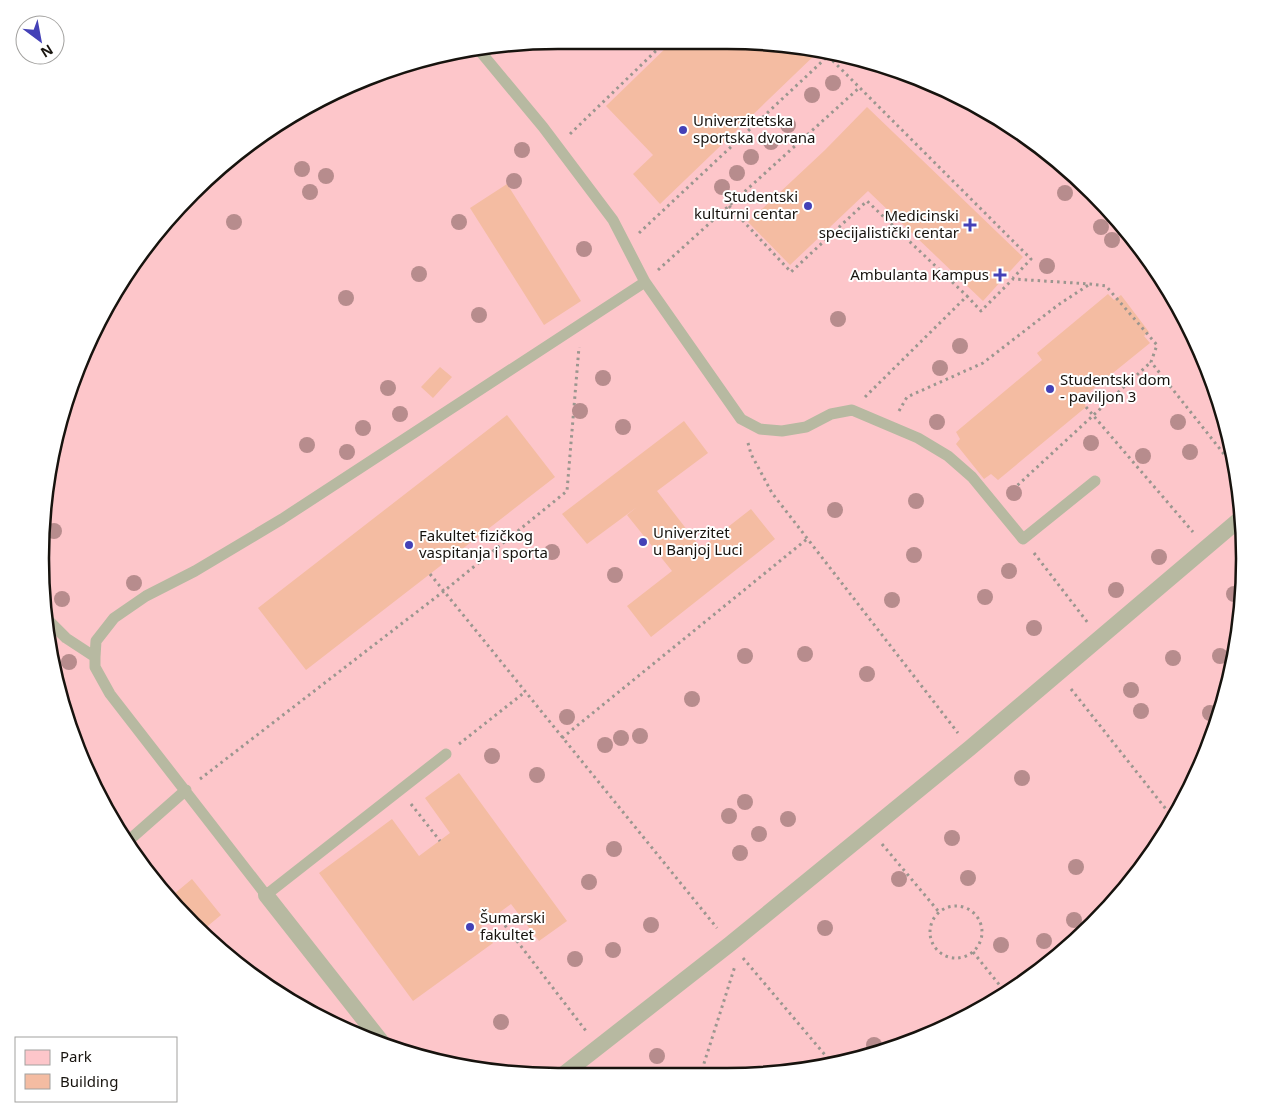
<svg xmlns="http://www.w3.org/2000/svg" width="1285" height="1117" font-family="'Noto Sans',sans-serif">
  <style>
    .green { fill: #fdc6ca }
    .building { fill: #f4bca2 }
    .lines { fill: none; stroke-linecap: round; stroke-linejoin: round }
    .path { stroke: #9b968f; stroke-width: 3; stroke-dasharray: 2.5 4; stroke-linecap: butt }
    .service { stroke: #b7b9a1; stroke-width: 11 }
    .pedestrian { stroke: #b7b9a1; stroke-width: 16 }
    .tree { fill: #b78c8d }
    .poi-dot { fill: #4441b7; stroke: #fff; stroke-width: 2 }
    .labels { text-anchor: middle; stroke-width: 4; stroke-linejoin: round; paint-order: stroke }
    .poi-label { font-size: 15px; fill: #17130e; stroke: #fff; text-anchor: start }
    .rim { fill: none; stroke: #17130e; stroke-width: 2.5 }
  </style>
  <rect width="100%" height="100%" fill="#fdf7ee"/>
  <path class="green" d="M559,40l235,4 99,23 63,27 48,29 82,65 31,29 59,83 42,92 23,99 3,102 -17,100 -36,95 -53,86 -70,75 -83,59 -92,42 -132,26 -203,1 -100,-10 -98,-29 -90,-49 -101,-88 -59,-83 -43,-93 -26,-132 3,-102 36,-131 67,-117 70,-75 112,-74 96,-36z"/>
  <path class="building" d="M672,42l122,2 26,6 -160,154 -27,-30 20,-19 -47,-49z
    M867,107l156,150 -40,44 -115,-110 -78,74 -42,-43 77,-72z
    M507,184l74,117 -37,24 -74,-117z
    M1108,294l6,6 7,-5 28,37 -5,4 6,7 -68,55 4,9 -88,73 -7,-6 -7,5 -28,-35 4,-5 -4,-7 86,-72 -5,-7z
    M440,367l12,10 -19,21 -12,-11z
    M507,415l48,62 -249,193 -48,-62z
    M684,421l24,32 -51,38 44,57 50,-39 24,30 -124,98 -24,-31 45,-35 -45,-56 10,-8 -50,37 -25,-30z
    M459,773l108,148 -28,20 -28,-37 -30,22 12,17 -80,58 -94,-128 73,-54 27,37 31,-23 -25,-35z
    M192,879l29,36 -18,15 -35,-31z"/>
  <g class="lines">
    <path class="path" d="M659,42l7,6
      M828,56l203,203 -18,19
      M570,134l95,-92
      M729,206l62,66 76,-71 100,95
      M639,233l189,-177 -4,-5
      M658,270l201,-182
      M865,397l102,-101 14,15 32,-32 77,5 16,2 51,59 -6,17 84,106
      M1086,407l107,125
      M899,411l8,-14 76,-34 75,-58 32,-21
      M748,443l3,11 21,39 186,240
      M1008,494l143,-132
      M1034,553l54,70
      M430,574l287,354
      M1071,689l102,129
      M562,738l245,-199
      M459,744l66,-52
      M200,779l244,-188 123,-100 12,-144
      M411,804l29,37
      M882,844l57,68
      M930 932a26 26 0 1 1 52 0a26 26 0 1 1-52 0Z
      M497,915l89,116
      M973,952l33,41
      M743,958l88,104
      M700,1076l35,-110"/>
    <path class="service" d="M479,50l64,77 70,93 32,62 96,137 19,10 22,2 24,-4 25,-13 21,-4 66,28 30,18 24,21 51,62 72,-58
      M46,618l20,20 29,19
      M446,754l-180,141 -156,-201 -15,-27v-10l1,-16 18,-23 32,-22 49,-25 87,-52 363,-237
      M127,842l59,-52"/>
    <path class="pedestrian" d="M266,895l118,150
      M560,1077l170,-133 240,-196 271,-230"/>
  </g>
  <g class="tree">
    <circle cx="833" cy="83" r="8"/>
    <circle cx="812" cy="95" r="8"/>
    <circle cx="788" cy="125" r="8"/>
    <circle cx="771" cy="142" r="8"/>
    <circle cx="522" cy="150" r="8"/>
    <circle cx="751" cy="157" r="8"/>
    <circle cx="302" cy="169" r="8"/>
    <circle cx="737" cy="173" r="8"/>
    <circle cx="326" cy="176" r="8"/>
    <circle cx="514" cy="181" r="8"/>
    <circle cx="722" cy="187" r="8"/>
    <circle cx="310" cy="192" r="8"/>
    <circle cx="1065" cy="193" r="8"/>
    <circle cx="234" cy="222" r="8"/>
    <circle cx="459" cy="222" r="8"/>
    <circle cx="1101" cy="227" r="8"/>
    <circle cx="1112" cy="240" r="8"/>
    <circle cx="584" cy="249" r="8"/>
    <circle cx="1047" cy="266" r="8"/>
    <circle cx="419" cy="274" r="8"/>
    <circle cx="346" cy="298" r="8"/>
    <circle cx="479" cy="315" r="8"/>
    <circle cx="838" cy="319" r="8"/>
    <circle cx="960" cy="346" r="8"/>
    <circle cx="940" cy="368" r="8"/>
    <circle cx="603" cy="378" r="8"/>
    <circle cx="388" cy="388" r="8"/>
    <circle cx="580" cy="411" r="8"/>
    <circle cx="400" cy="414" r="8"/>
    <circle cx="937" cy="422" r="8"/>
    <circle cx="1178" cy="422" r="8"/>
    <circle cx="623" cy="427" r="8"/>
    <circle cx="363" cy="428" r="8"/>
    <circle cx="1091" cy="443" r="8"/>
    <circle cx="307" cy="445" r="8"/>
    <circle cx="347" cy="452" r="8"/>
    <circle cx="1190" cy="452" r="8"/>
    <circle cx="1143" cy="456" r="8"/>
    <circle cx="1014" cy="493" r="8"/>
    <circle cx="916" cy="501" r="8"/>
    <circle cx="835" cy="510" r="8"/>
    <circle cx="54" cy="531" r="8"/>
    <circle cx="552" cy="552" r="8"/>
    <circle cx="914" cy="555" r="8"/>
    <circle cx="1159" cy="557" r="8"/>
    <circle cx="1009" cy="571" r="8"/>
    <circle cx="615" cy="575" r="8"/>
    <circle cx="134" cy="583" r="8"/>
    <circle cx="1116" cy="590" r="8"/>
    <circle cx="1234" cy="594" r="8"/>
    <circle cx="985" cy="597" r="8"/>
    <circle cx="62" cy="599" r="8"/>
    <circle cx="892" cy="600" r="8"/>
    <circle cx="1034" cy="628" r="8"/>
    <circle cx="805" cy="654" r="8"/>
    <circle cx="745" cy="656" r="8"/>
    <circle cx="1220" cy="656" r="8"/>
    <circle cx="1173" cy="658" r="8"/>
    <circle cx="69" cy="662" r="8"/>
    <circle cx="867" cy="674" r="8"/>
    <circle cx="1131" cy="690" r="8"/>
    <circle cx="692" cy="699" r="8"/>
    <circle cx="1141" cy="711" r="8"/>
    <circle cx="1210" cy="713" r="8"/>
    <circle cx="567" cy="717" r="8"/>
    <circle cx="640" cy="736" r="8"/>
    <circle cx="621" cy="738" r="8"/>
    <circle cx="605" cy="745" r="8"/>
    <circle cx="492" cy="756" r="8"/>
    <circle cx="537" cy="775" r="8"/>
    <circle cx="1022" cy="778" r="8"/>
    <circle cx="745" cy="802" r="8"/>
    <circle cx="729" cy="816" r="8"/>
    <circle cx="788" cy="819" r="8"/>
    <circle cx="759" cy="834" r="8"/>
    <circle cx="952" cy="838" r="8"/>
    <circle cx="614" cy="849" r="8"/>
    <circle cx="740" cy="853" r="8"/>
    <circle cx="1076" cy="867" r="8"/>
    <circle cx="968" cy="878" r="8"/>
    <circle cx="899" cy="879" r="8"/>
    <circle cx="589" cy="882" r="8"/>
    <circle cx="1074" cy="920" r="8"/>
    <circle cx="651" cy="925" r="8"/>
    <circle cx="825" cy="928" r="8"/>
    <circle cx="1044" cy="941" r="8"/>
    <circle cx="1001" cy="945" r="8"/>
    <circle cx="613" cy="950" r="8"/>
    <circle cx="575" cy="959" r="8"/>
    <circle cx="501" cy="1022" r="8"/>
    <circle cx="874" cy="1045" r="8"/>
    <circle cx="657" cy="1056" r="8"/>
  </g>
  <g class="poi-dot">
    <circle cx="683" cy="130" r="5"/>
    <circle cx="808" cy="206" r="5"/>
    <path d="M967.5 217.5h5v5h5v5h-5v5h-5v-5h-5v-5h5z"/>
    <path d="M997.5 267.5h5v5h5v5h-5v5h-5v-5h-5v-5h5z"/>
    <circle cx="1050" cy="389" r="5"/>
    <circle cx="643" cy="542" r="5"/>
    <circle cx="409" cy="545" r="5"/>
    <circle cx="470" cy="927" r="5"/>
  </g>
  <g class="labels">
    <g class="poi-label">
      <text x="693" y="126">Univerzitetska<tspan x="693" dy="17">sportska dvorana</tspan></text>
      <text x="798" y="202" text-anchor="end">Studentski<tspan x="798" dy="17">kulturni centar</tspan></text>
      <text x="959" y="221" text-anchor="end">Medicinski<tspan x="959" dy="17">specijalistički centar</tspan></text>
      <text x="989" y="280" text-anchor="end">Ambulanta Kampus</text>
      <text x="1060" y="385">Studentski dom<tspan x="1060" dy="17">- paviljon 3</tspan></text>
      <text x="653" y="538">Univerzitet<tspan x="653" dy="17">u Banjoj Luci</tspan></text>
      <text x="419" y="541">Fakultet fizičkog<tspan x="419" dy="17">vaspitanja i sporta</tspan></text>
      <text x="480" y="923">Šumarski<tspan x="480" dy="17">fakultet</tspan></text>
    </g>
  </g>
  <path d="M0 0H1285V1117H0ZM558 49H727A509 509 0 0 1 1236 558V559A509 509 0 0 1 727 1068H558A509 509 0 0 1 49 559V558A509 509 0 0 1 558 49Z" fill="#fff" fill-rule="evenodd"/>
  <path class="rim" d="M558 49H727A509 509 0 0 1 1236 558V559A509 509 0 0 1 727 1068H558A509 509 0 0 1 49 559V558A509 509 0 0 1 558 49Z"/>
  <rect x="15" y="1037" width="162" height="65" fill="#ffffff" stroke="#a2a19f"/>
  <rect x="25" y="1050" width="25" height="15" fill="#fdc6ca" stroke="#a2a19f"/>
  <text x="60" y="1062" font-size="15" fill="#17130e">Park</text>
  <rect x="25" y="1074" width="25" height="15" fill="#f4bca2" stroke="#a2a19f"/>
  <text x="60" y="1087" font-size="15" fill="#17130e">Building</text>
  <g transform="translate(40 40) rotate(148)"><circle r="24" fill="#ffffff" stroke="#a2a19f"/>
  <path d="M0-4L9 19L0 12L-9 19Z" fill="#4441b7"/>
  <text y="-8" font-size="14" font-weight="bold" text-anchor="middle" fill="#17130e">N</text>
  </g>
</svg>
